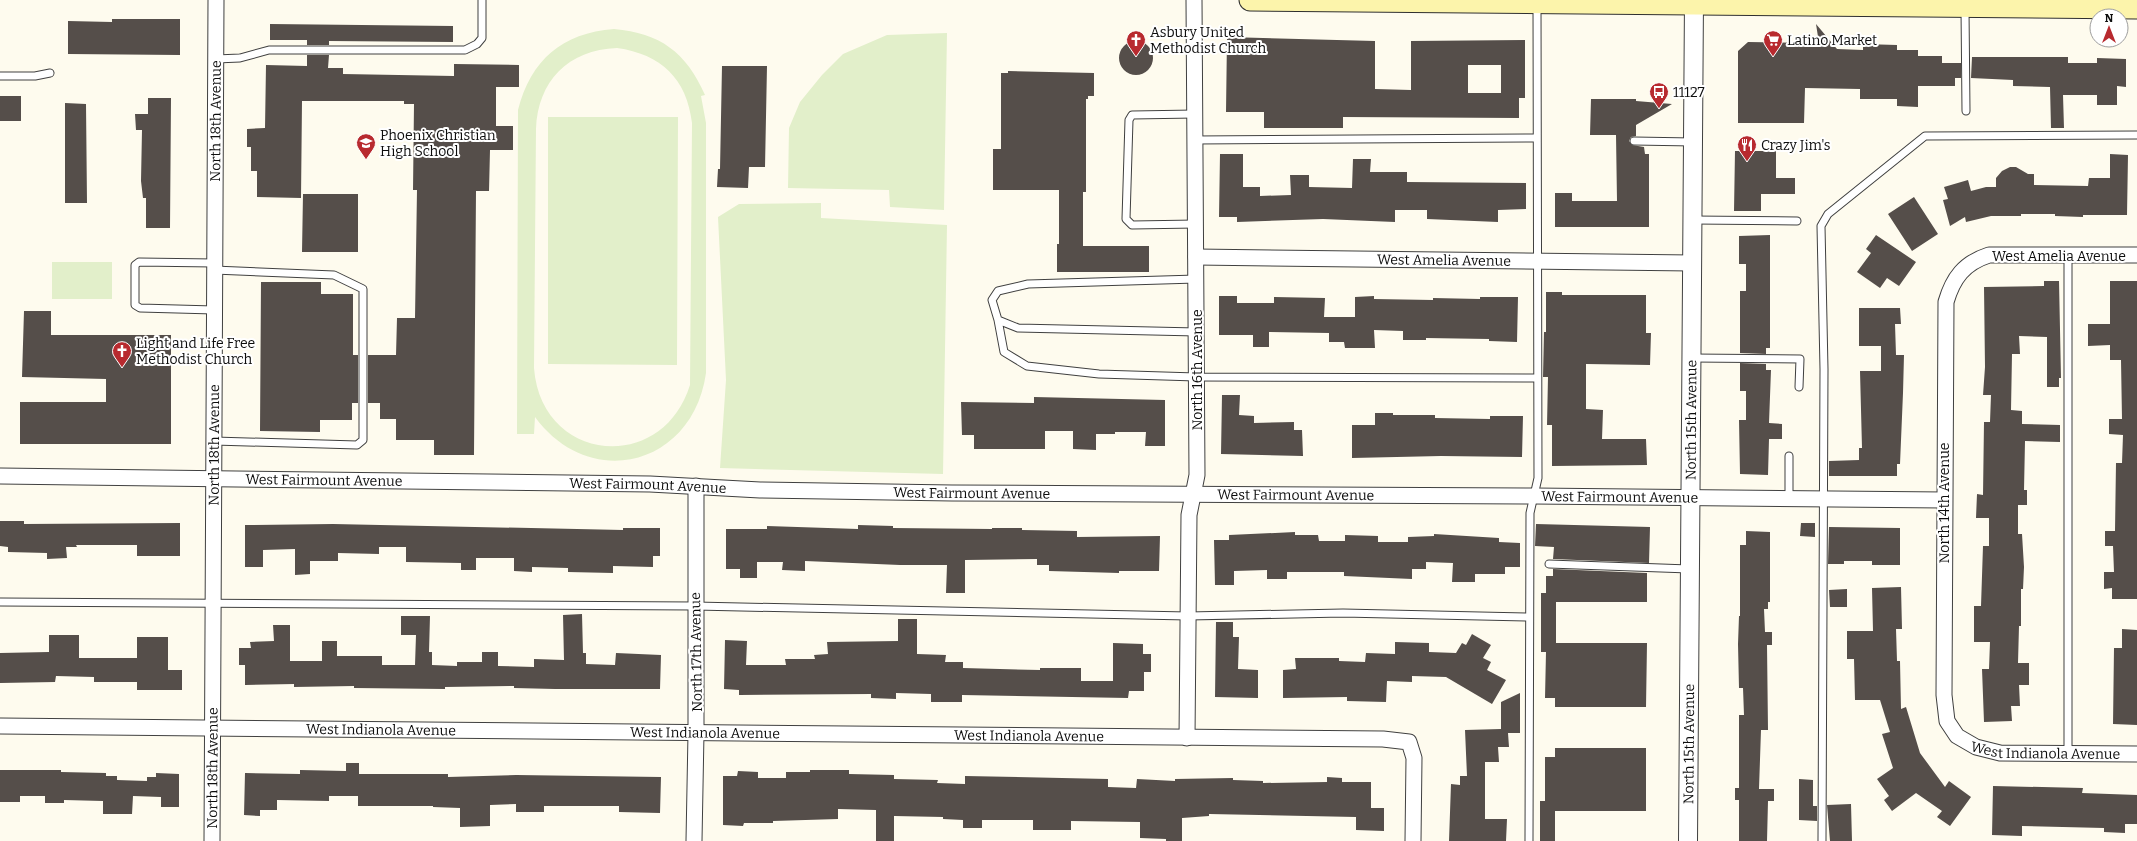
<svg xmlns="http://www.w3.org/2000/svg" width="2137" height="841" font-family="Bitter,serif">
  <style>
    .pitch { fill: #e2efca; fill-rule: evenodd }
    .building { fill: #554e4a; fill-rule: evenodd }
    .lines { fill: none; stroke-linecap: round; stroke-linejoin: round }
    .service-casing { stroke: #404040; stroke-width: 9 }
    .minor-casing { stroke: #404040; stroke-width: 17 }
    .tertiary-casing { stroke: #404040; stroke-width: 20 }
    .secondary-casing { stroke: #2f2f2f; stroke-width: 23 }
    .service { stroke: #fff; stroke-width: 7 }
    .minor { stroke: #fff; stroke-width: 15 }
    .tertiary { stroke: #fff; stroke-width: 18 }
    .secondary { stroke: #fcf4ab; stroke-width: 21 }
    .labels { text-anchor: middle; stroke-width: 4; stroke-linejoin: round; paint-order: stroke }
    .poi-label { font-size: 14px; fill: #0d0d0d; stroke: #fff; text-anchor: start }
    .street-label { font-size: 14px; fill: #0d0d0d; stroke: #fff }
  </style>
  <rect width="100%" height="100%" fill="#fefbee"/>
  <path class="pitch" d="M614,29c46,4 72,23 91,66l-4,1 5,27v250c-13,93 -116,119 -171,44l-1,17h-17l1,-324c13,-50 44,-77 96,-81zM617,48c44,6 70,31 75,75l-2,262c-28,90 -149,78 -156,-17l2,-239c2,-48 32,-79 81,-81z
    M947,33l-3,177 -54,-3 -1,-17 -101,-2 1,-60 11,-26 22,-27 21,-21 44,-19z
    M548,117h130l-1,248 -129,-1z
    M821,203v15l126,7 -4,249 -223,-6 6,-88 -8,-163 21,-13z
    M52,262h60v37h-60z"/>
  <path class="building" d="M112,19h68v36l-112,-1v-33l44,1z
    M270,24l183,2v16l-124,-1v4h-22v-5h-37z
    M1816,24l21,25 26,1v-6l34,1v5h21v6h24v7h19v15h-6v8h-37v21l-21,-1v-7h-37v-10l-55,-1 -1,35h-66v-72l10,-9 71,1z
    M1227,37l148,4v48l36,1v-49l114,-1v58h-6v20l-176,-1v11h-79v-16h-38zM1468,65h33v28h-33z
    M1119 58a17 17 0 1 1 34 0a17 17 0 1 1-34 0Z
    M307,55h22l-1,13h15v6l111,2v-12l65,1v22h-23v39h17v24h-23l-1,41h-13l-2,264h-40v-15h-38v-21h-16v-16h-12v-48h28l1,-37h18l2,-128h-4l1,-86h-10v-3h-102l-1,97 -44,-1v-26h-6v-24h-4v-18l18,-1 1,-63 41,1z
    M1972,57h96v6h29v-5l29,1v28l-9,-1v19h-20v-10h-34l1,33h-13l-1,-41 -37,-1v-6l-42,-2z
    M722,66h45l-2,101h-16l-1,21 -31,-1 1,-18h2z
    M1008,71l86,2v23h-6v3h-2v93h-3v54h66v26h-92v-28h2v-54h-66v-41h8v-76h7z
    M0,96h21v25h-21z
    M148,98h23l-1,130h-24v-30h-3l-2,-17 1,-51h-6l-1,-16h13z
    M1591,99h45v2l36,3 -36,21v11l-5,1 -2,4 3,4 12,2 1,7h4v73h-94v-34h17v8h45l-1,-66h-26z
    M65,103l21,1 1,99h-22z
    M1735,151h41v27h19v16h-34v17h-27z
    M1220,154h23v33h17v9l31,-1 -1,-20h19v12l43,1 1,-29h18l-1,13h37v10l119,1v26l-28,1v12l-71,-3v-9h-32v12l-72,-3 -86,3v-5h-18z
    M2110,154l18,1 -1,60h-44v2l-28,-1v-2h-34v2h-30l-25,6 -1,-5 -15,9 -7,-26 5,-1 -4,-12 24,-7 3,11 15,-4h10v-9l6,-7 8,-4h6l12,7h6v11l54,1 1,-8h21z
    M303,194h55v58h-56z
    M1914,197l24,37 -26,17 -24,-37z
    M1770,235v113h-4v6l-26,-1v-62h6v-27h-7v-28z
    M1876,235l40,27 -17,24 -12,-8 -7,10 -23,-16 14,-19 -5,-4z
    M2044,281h15l2,97h-2v9h-12v-50l-28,-1 1,18h-8l-1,56 11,1v13l38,1v17l-35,-1 -1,49h3v15h-9v29h4l2,33 -1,22h-2v37h-2l-1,37h11v22h-10l1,21h-9l1,15 -28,1 -2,-53h7l1,-27h-16v-36h7l2,-60h6v-28h-13l1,-24 6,1 1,-73h6l1,-27h-8l2,-28 -1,-80 60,-1z
    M2110,281h27v318h-25v-11l-8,1v-17h10l-1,-26h-8v-15h10l1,-68h6l1,-28 -14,-1v-15h13l-1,-59h-11v-15l-22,1v-22h22z
    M261,282h60v12h32v61h5v48h-6v17h-32v12l-60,-1z
    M1546,292h16v3h84v38h5l-1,32 -64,-1v45l17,1 -1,29h44l1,26 -95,1v-41h-5l1,-48h-5l1,-45h2z
    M1219,296h18v7h37v-6l51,1 -1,19h31v-20l19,-1v3l59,1v-2l47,1v-2h38l-1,45 -28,-1v-2l-63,-1v2h-23v-9l-29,-1 1,18h-30l-1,-6h-15v-9l-60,-1v15h-16v-12h-34z
    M1859,308h41l1,16h-6l1,31h8l-1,38 -3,71h-3v12h-68v-15l30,-1v-12h3l-2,-77h21v-25h-22z
    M24,311h27v24h120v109h-151v-42h86v-23l-84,-2z
    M1740,363l26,1v6h5l-2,53 13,1v15h-13l-1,36 -28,-1 -1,-54h7v-29h-6z
    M1222,395h18l-1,20 15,1v7l40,-1v8h8l1,26 -82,-2z
    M1034,397l131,3v46h-20l1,-14h-31v2h-19v16l-23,-1v-18h-28v18h-71v-14h-12l-1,-33 73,1z
    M1375,413h18v2h42v3l55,1v-3h33l-1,41 -81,-1 -89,2v-33h23z
    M0,521h24v3l156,-1v33h-43v-11h-61l1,2h-11l1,11 -20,1v-6l-39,-1v-5l-8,-1z
    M1801,523h14v14l-15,-1z
    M333,524l290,6v-2h37v28h-7v11l-40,-1v7l-45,-1v-4l-36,-1v5l-18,-1v-13h-38v12h-15v-7l-55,-1v-15h-27v7l-41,-1v8h-28v13l-15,1v-26l-32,1v17h-18v-42z
    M1536,524l114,3 -1,36 -96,-4 1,-12 -19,-1z
    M858,525l35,1v2l99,1v-1h30v2l55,1v6l83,-1 -1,35h-40v2l-70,-2v-6h-12v-6l-72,1v33h-19l1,-28h-47l-95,-4v10l-23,-1 1,-8h-26v16h-17v-9h-14v-40h41v-3l91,3z
    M1829,527l71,1v37h-28v-4h-28v3h-16z
    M1746,531l24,1v70h-2v7h-4l1,23h7v13h-5l1,85h-7l-2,59h15v12h-6l-1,40h-28v-41h-4v-12h4v-73h5l-1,-27h-4l-1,-44 1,-28h1v-71h6z
    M1295,532v3h23l1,6h26v-6l33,1v6h30v-5l26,-1v-2l65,4v4l21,1v24h-15v7h-30v8h-23l1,-19 -27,-1v7h-14v10l-68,-3v-4h-57v7h-20v-9l-33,1v14h-19l-1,-45h15v-5z
    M1553,569l94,4v29h-91v41h91l-1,64h-91v-9h-10l1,-46h-5v-59h5v-17h7z
    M1901,587l1,42h-6l1,32h3l1,48 5,-2 14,46 25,34 4,-6 22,16 -21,29 -13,-9 5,-6 -26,-18 -24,18 -8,-11 5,-4 -12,-17 16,-11 -11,-34 8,-2 -10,-32h-25l-1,-41h-7v-28h26l-1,-43z
    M1847,589v18h-17l-1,-17z
    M582,614l1,39h3v11l29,1 1,-12 45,2 -1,34h-105l-41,-1v-2l-69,1v2l-91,-1v-2l-60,1v-3l-49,1v-20h-6v-17h12l-1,-6 24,-1 -1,-16h17v36h32v-20h15v15h45v9h33l1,-30h-15v-19h29l-1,36h3v13l25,1v-4h25v-10h16v14l36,1v-8l30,1 -1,-45z
    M898,619h19v35l29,1 -1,7h18v6l77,2v-2h41v13h32v-38l30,1v10h8v18h-7v19h-15l-1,7 -166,-3v7h-31v-8l-35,-1v6l-25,-1v-4l-132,1v-5l-15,-1 1,-49 22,1 -1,24h40l-1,-6h30l-1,-4 14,-1 -1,-12 71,-1z
    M1216,622h17v15h6l-1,32 20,1v28l-43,-1z
    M2122,629l15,1v95l-24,-1 1,-76h8z
    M1472,634l19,11 -8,13 8,4 -4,8 19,10 -14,24 -46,-27 -34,-1v6l-25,-1 -1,21 -39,-1v-4l-64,1v-28l13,-1 -1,-11h44v3l26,1 1,-9 29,1v-12l34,1v9l27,1 6,-10 4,2z
    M49,635h30v23h58v-21h31v33h14v20h-45v-8h-43v-5l-38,-1 -1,6 -55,1v-30l49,-1z
    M1520,693v40h-12l1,14h-11l1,15h-14v57h22l-1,22h-57l2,-57 9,1v-9h7l-2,-46 36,-1v-27z
    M1555,748h91v63h-91v30h-15v-40h5v-44h10z
    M346,763h13v11h89v3l68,-2 145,2 -1,36 -41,-1v-6h-75v6h-28v-8l-26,1v21l-30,1v-19l-27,-1v-1h-75v-10h-29v5l-52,-1v10h-17v6l-16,-1 1,-42 55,1v-4l46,1z
    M0,770h61v2l45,1v3h11v4l30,1v-4h9v-4l23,1v33h-18v-10l-28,-1 -1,18h-29v-13l-39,-1v3h-19v-7h-25v6h-20z
    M810,770h39v4l45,1v4l44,1 -1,3 28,1v-8l143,3v8l28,1 1,-9 38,2v-2l58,-1v2l30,1v2l64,-1v-5l15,1v4h29v26h13v23l-28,-1v-13l-147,-3v2l-27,2v23h-16v-2l-26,-1v-16l-69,-1v9h-38v-10h-51v8h-19v-8l-20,-1v-2l-49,-1v25h-18v-31l-38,-1v10l-65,2v2h-29l-1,3 -20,-1v-49h14l1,-5 20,1v6h28v-6h24z
    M1799,779l14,1v26h4v15l-18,-1z
    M1993,786l90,2 -1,5 55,2v29h-12v9l-21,-1v-4l-82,-2v10l-30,-1z
    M1851,804l1,37h-22l-3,-36z"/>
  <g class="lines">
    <defs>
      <path id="service" d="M1965,9l1,102
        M216,59l24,-1 29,-8h196l12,-6 5,-6v-38
        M0,76h35l15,-3
        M1195,114l-63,1 -3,5 -3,99 6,6 64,-1
        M1195,140l342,-2
        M1634,141l59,1
        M1693,220l104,1
        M2068,255v498
        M1196,279l-168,5 -30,7 -6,9 6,20 20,8 179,4
        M214,310l-74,-2 -5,-3v-40l4,-3 75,1
        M998,320l6,32 23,14 72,8 97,3 341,1
        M1692,358l108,1 -1,28
        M214,441l143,4 6,-5v-151l-29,-14 -120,-5
        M1789,500v-44
        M1549,564l140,5
        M0,602l695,4 493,10 155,-3 186,4
        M1529,841l1,-328 8,-35 -1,-473
        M1822,841l2,-472 -3,-143 7,-12 97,-78 212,-1"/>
      <g id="minor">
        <path id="s1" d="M2137,255h-148c-25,8 -36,23 -43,47l-2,393 3,26 10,15 19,11 24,6 137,1"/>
        <path id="s2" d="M1196,257l496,6"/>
        <path id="s3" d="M0,476l650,8 110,6 192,3 582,3 410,4"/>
        <path id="s4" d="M0,726l1383,13 26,3 5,16 -1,83"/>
        <path d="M1187,738l2,-223 8,-40 -3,-475"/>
        <path id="s5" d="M212,841l4,-841"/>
        <path d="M694,841l2,-108v-247"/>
      </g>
      <g id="tertiary">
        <path id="s6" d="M1688,841l6,-841"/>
      </g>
      <path id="secondary" d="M1250,0l887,8"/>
    </defs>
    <use href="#service" class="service-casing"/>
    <use href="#minor" class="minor-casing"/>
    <use href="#tertiary" class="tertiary-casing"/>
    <use href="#secondary" class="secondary-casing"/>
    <use href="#service" class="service"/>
    <use href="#minor" class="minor"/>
    <use href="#tertiary" class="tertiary"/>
    <use href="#secondary" class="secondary"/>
  </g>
  <defs>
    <symbol id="church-pin" viewBox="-11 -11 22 30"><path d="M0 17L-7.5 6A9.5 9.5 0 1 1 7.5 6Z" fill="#b82a2f" stroke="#fff"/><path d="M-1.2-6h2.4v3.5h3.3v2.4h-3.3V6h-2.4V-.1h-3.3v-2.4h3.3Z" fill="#fff"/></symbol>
    <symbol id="supermarket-pin" viewBox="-11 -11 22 30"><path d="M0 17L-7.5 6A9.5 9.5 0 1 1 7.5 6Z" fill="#b82a2f" stroke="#fff"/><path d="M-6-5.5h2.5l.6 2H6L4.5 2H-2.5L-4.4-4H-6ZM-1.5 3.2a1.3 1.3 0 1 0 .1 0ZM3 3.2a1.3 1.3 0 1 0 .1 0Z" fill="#fff"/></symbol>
    <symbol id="bus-pin" viewBox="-11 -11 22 30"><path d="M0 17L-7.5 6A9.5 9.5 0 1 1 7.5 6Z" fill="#b82a2f" stroke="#fff"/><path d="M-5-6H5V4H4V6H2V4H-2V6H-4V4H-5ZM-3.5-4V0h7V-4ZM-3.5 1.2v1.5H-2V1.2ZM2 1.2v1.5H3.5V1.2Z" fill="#fff"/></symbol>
    <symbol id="school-pin" viewBox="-11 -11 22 30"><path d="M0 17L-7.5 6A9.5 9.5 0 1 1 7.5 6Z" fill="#b82a2f" stroke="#fff"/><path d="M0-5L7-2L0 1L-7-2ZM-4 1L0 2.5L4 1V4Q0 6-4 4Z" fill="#fff"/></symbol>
    <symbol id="restaurant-pin" viewBox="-11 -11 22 30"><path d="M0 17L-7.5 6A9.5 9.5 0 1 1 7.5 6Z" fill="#b82a2f" stroke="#fff"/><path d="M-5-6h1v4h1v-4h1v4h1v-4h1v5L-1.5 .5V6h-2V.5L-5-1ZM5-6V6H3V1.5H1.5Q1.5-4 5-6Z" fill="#fff"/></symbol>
  </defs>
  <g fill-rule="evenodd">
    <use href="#church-pin" x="1125" y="29" width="22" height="30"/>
    <use href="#supermarket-pin" x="1762" y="29" width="22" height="30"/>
    <use href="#bus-pin" x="1648" y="81" width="22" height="30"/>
    <use href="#school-pin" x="355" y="132" width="22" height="30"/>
    <use href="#restaurant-pin" x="1736" y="134" width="22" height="30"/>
    <use href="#church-pin" x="111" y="340" width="22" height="30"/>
  </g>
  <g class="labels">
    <g class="poi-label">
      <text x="1150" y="37">Asbury United<tspan x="1150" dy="16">Methodist Church</tspan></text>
      <text x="1787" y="45">Latino Market</text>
      <text x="1673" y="97">11127</text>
      <text x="380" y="140">Phoenix Christian<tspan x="380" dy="16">High School</tspan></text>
      <text x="1761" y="150">Crazy Jim's</text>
      <text x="136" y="348">Light and Life Free<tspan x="136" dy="16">Methodist Church</tspan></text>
    </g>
    <g class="street-label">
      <text dy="5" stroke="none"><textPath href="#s5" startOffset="720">North 18th Avenue</textPath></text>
      <text x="2059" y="261">West Amelia Avenue</text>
      <text dy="5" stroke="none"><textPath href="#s2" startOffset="248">West Amelia Avenue</textPath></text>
      <text transform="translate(1197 370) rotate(-90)" y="5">North 16th Avenue</text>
      <text dy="5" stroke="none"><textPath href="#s6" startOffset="421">North 15th Avenue</textPath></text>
      <text dy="5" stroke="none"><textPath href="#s5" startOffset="396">North 18th Avenue</textPath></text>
      <text dy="5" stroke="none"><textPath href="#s3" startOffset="324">West Fairmount Avenue</textPath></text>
      <text dy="5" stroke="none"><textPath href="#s3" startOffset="648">West Fairmount Avenue</textPath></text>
      <text dy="5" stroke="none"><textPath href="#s3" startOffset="972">West Fairmount Avenue</textPath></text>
      <text dy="5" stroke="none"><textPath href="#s3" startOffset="1296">West Fairmount Avenue</textPath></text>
      <text dy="5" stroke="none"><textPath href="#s3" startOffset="1620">West Fairmount Avenue</textPath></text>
      <text transform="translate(1944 503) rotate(-90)" y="5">North 14th Avenue</text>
      <text transform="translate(696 652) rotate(-91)" y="5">North 17th Avenue</text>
      <text dy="5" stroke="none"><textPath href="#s4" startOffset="381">West Indianola Avenue</textPath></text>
      <text dy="5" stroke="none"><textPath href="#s4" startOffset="705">West Indianola Avenue</textPath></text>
      <text dy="5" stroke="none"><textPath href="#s4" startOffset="1029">West Indianola Avenue</textPath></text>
      <text dy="5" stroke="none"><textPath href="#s6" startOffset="97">North 15th Avenue</textPath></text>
      <text dy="5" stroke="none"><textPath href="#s1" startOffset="744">West Indianola Avenue</textPath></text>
      <text dy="5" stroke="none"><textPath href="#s5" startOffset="73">North 18th Avenue</textPath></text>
    </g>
  </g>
  <g transform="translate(2109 28)"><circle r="19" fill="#ffffff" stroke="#9e9e9e"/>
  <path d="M0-3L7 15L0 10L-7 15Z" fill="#b82a2f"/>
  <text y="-6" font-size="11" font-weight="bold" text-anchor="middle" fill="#0d0d0d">N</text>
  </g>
</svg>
